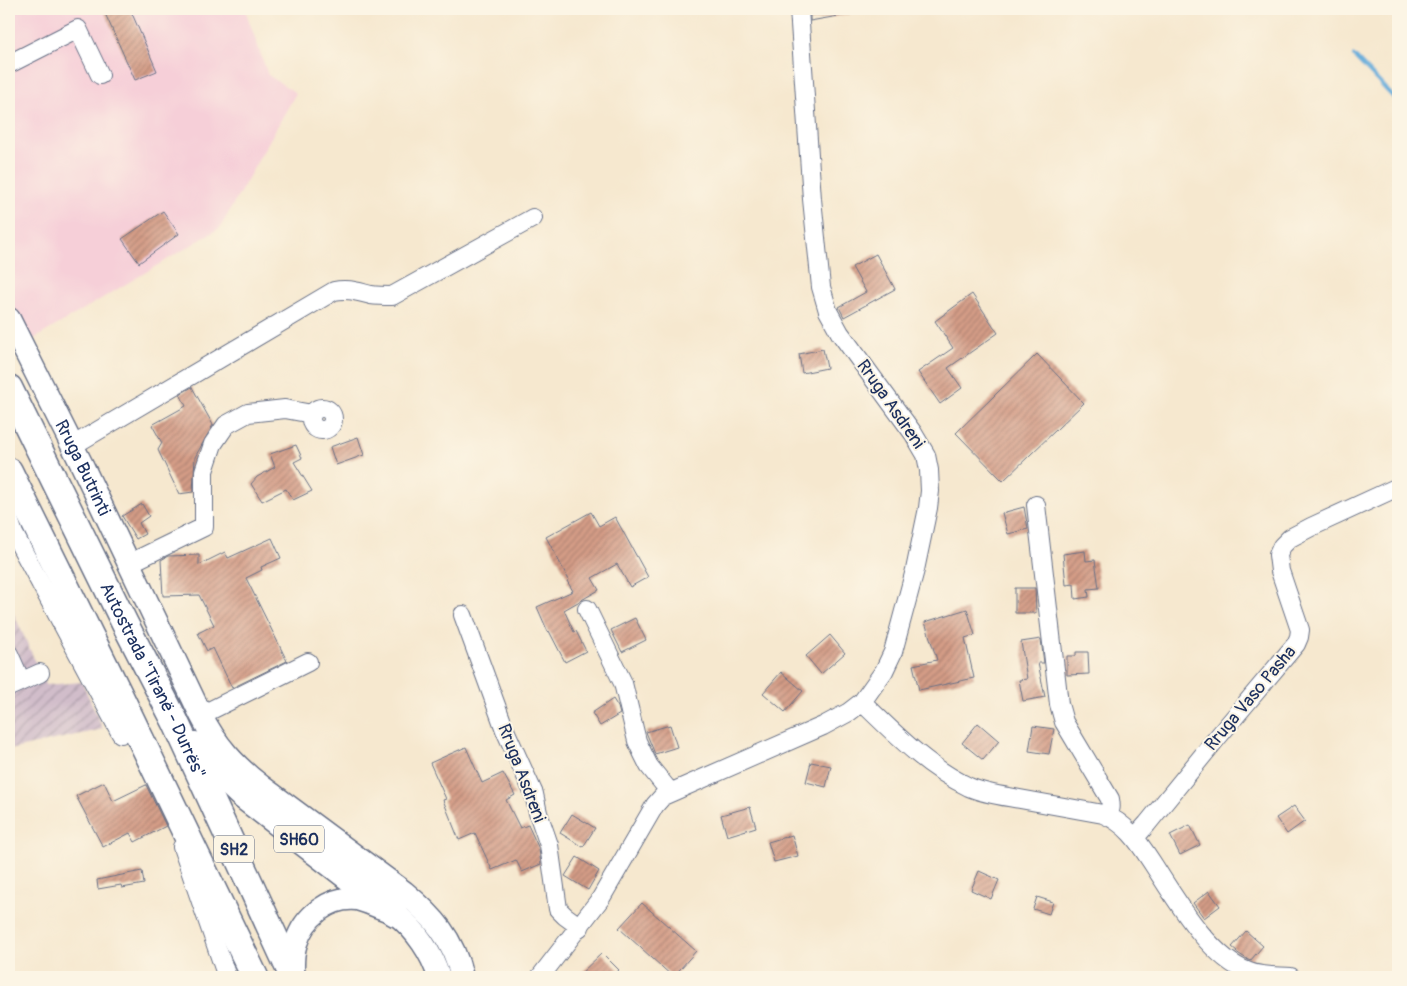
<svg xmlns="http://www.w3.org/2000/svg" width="1407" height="986" font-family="Pangolin,sans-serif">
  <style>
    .built { fill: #f6cfd8 }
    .industrial { fill: url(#industrial-furrows) }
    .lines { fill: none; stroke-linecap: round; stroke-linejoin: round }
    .stream { stroke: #63abda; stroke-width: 4 }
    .building { fill: url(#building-hatch) }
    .minor-casing { stroke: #687086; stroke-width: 20 }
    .major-casing { stroke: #687086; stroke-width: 25 }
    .highway-casing { stroke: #687086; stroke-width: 29 }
    .minor { stroke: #fff; stroke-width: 18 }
    .major { stroke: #fff; stroke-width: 22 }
    .highway { stroke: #fff; stroke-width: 26 }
    .labels { text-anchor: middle; stroke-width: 4; stroke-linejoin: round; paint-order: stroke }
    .shield { fill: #fcf5e5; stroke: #5e6a86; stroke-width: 1 }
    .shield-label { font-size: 16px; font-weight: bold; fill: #1b2f5e }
    .street-label { font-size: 18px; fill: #1b2f5e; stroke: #fcf5e5 }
  </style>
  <defs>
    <pattern id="industrial-furrows" width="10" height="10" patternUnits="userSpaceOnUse" patternTransform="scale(1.25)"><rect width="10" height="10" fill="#d1bdca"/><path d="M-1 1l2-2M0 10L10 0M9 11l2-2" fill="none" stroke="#a99aa7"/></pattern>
    <pattern id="building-hatch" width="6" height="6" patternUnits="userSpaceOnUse" patternTransform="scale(1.25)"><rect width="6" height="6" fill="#d49c86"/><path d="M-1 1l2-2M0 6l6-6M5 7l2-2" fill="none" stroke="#ab8071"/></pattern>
  </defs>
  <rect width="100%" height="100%" fill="#fcf5e5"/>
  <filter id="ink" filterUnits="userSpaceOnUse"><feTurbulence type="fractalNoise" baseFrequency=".02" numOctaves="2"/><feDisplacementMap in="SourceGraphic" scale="10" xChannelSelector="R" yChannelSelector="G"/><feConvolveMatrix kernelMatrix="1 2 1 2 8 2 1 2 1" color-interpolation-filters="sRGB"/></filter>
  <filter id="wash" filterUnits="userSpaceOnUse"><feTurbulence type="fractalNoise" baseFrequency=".0096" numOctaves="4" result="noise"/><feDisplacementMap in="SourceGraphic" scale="20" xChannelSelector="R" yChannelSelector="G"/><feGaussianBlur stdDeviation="1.12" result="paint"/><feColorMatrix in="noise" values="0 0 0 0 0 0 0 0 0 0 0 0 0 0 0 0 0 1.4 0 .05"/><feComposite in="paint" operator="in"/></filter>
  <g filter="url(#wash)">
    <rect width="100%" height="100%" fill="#f6e8cf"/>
    <path class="built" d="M9,9h236l23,66 28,18 -76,135 -198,118 -13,-27z"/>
    <path class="industrial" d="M9,603l37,82 36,-3 21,47 -94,21z"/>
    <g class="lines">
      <path class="stream" d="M1354,56l44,46"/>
    </g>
    <g id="blocks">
      <path class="building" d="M103,9h27l27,62 -22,9z
        M817,9h33v5l-40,7v-11z
        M163,211l16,23 -40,29 -17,-24z
        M876,254l19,35 -51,28 -5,-10 27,-15 -14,-25z
        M972,294l26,39 -50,35 14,20 -22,16 -22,-32 35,-24 -18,-27z
        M823,349l4,19 -25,5 -3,-19z
        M1037,354l47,49 -81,78 -47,-48z
        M192,387l21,38 -18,32 -2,35 -14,2 -21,-44 4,-7 -10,-18 34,-19 -6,-12z
        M358,437l6,18 -28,10 -6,-18z
        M296,445l6,13 -8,4 18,29 -19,9 -7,-11 -24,12 -11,-17 6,-7 18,-10 -5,-13z
        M142,504l7,12 -10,7 6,11 -9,5 -14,-23z
        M1024,507l4,22 -20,5 -6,-21z
        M591,512l8,14 16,-9 33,60 -18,10 -13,-23 -25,14 7,12 -35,20 10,22 2,-1 10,20 -21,11 -16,-31 -1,1 -11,-25 36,-16 -6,-10 2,-1 -23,-43z
        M272,538l9,20 -20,9 1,3 -16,8 41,83 -55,27 -19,-40 -6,3 -9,-18 16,-8 -15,-30 -36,1 -2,-36 7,-4 31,-1v10l26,-13 3,6z
        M1085,551l1,10 9,-1 4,28 -11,1 1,8 -14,2 -1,-15 -8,1 -3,-31z
        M1015,588h20l1,25h-21z
        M967,609l8,26 -10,3 9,40 -55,12 -6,-25 24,-5 -12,-38z
        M635,618l11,22 -24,12 -11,-22z
        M830,635l15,18 -24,21 -15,-18z
        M1041,639l3,24h-6l7,34 -22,4 -4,-21 8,-1 -6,-37z
        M1076,652h12l1,22 -22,1v-19h9z
        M781,672l22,19 -18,21 -22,-19z
        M613,699l5,8 2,7 -20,12 -8,-13z
        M978,723l21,18 -16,19 -21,-17z
        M670,725l7,22 -22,7 -9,-22z
        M1033,726l21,3 -5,25 -20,-3z
        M466,747l16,36 21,-10 12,22 -9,5 14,28 8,-3 11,24 2,15 -19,8 -6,-12 -24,10 -17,-37 -16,7 -16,-40 3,-1 -16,-36z
        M811,762l20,4 -5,21 -20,-5z
        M104,782l9,19 33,-16 20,41 -31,16 -5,-9 -27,14 -27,-51z
        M1294,806l11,15 -18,13 -11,-16z
        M750,807l6,20 -29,9 -6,-21z
        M572,814l23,14 -12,19 -23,-14z
        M1190,825l10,20 -20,10 -10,-20z
        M792,835l6,21 -24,6 -6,-20z
        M577,857l22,14 -11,19 -23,-14z
        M142,871l2,13 -22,4 -1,-3 -23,4 -1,-9z
        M979,871l20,9 -8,19 -20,-9z
        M1209,891l11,15 -16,12 -11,-15z
        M1037,897l16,5 -4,12 -16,-5z
        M642,903l54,48 -23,26 -54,-49z
        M1246,931l17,15 -13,15 -14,-9 1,-1 -5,-4z
        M602,953l17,17 -7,7h-35z"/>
    </g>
  </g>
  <g filter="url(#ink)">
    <use href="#blocks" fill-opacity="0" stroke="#687086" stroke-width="1"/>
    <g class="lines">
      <defs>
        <path id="minor" d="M9,64l69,-35 22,46
          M311 419a11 11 0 1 1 22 0a11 11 0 1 1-22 0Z
          M72,446l262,-155c14,-3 24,1 37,4 7,1 14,1 21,1l141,-78
          M1036,505l23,199 5,18 46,77c1,7 2,11 -4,16
          M9,519l5,15 107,200
          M128,564l76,-37v-56l9,-27 13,-19 22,-12 37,-4 27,5
          M587,609l36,74 14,58 6,13 6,12 21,26
          M463,615l42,115 29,64 4,19 11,32 9,64 7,7 15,11
          M9,654l12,27
          M9,687l31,-14
          M862,702c33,32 65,65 107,85 16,7 34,9 51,12 28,5 55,10 83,15 23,9 35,27 48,47 23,35 57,96 98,111 13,5 28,4 42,5
          M201,715l107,-53
          M1134,835l5,-2 8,-9 70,-86 79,-94 3,-7 1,-7 -20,-59 -2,-16 4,-9 8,-8 21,-11 87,-40
          M182,847l45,130
          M540,977l61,-79 54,-93 8,-9 160,-70 26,-14 13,-10 22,-31 9,-19 22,-82 13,-62 2,-17 -1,-21 -3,-15 -13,-22 -73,-100 -12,-22 -7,-24 -9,-88 -13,-190"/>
        <g id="major">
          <path id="s1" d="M9,319l73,146 119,250c15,30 33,50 60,71l143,106c30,25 49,46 58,85"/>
          <path d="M293,977c0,-11 -1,-23 3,-34 8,-26 33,-47 61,-44 7,2 15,5 22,8 5,2 13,4 17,7 20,16 36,39 43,63"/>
        </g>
        <g id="highway">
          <path id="s2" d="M9,388l116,236 50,97 118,256"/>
          <path d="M9,471l110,223 136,283"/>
          <path d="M195,745l29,33 18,17 153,118"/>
        </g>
      </defs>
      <use href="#minor" class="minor-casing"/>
      <use href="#major" class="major-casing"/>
      <use href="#highway" class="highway-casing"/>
      <use href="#minor" class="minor"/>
      <use href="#major" class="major"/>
      <use href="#highway" class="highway"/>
    </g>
  </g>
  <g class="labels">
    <g class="shield">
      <rect x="274" y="825.5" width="50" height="27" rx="4"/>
      <rect x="214" y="835.5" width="40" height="27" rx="4"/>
    </g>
    <g class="shield-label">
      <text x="299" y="845">SH60</text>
      <text x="234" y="855">SH2</text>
    </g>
    <g class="street-label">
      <text transform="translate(891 404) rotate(55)" y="6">Rruga Asdreni</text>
      <text dy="6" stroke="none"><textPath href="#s1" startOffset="166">Rruga Butrinti</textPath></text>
      <text dy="6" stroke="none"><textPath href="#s2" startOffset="326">Autostrada "Tiranë - Durrës"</textPath></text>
      <text transform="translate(1250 698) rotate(-50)" y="6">Rruga Vaso Pasha</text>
      <text transform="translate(522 773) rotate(69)" y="6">Rruga Asdreni</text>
    </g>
  </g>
  <rect width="1407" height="986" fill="none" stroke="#fcf5e5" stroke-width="30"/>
</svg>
